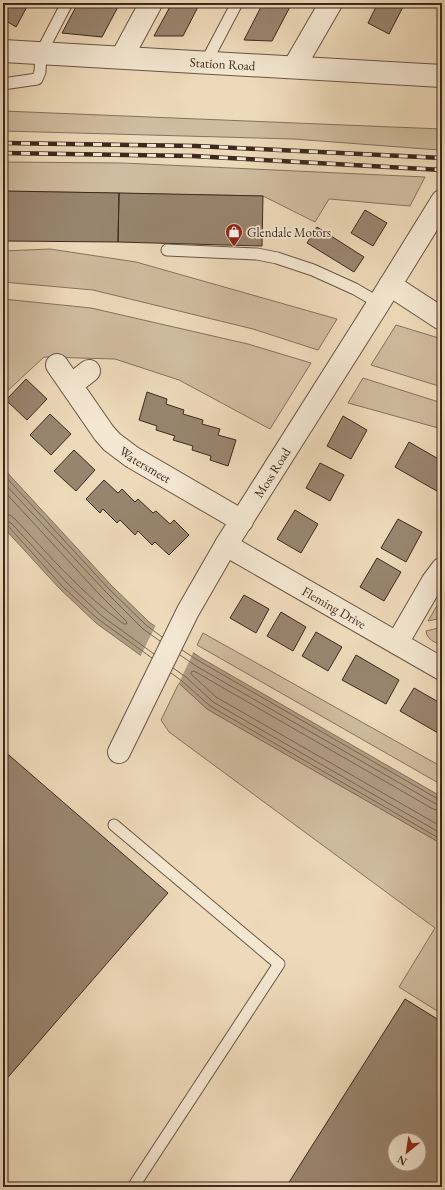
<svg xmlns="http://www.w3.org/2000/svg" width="445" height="1190" font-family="'EB Garamond',serif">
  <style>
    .green { fill: #d0bc9f; stroke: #86725e }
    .water { fill: #b29e85; stroke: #836f5b }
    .pier { fill: #eedaba }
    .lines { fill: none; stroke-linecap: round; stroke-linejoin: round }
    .shore { stroke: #786451; stroke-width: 1 }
    .building { fill: #99856f; stroke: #3d291d; fill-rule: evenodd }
    .lane-casing { stroke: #695544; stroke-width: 13 }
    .street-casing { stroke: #695544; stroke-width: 24 }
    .lane { stroke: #f4e7d2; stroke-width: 11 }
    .street { stroke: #f4e7d2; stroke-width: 22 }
    .rail-casing { stroke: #3d291d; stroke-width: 4.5 }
    .rail { stroke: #f4e7d2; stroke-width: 3; stroke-dasharray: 9; stroke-linecap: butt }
    .labels { text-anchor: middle; stroke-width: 3.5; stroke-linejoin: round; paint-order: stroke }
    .street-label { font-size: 13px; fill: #3d291d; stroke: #f4e7d2 }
    .poi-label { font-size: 13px; fill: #3d291d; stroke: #f4e7d2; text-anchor: start }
  </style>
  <rect width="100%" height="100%" fill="#eedaba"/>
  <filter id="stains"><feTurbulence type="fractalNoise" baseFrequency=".005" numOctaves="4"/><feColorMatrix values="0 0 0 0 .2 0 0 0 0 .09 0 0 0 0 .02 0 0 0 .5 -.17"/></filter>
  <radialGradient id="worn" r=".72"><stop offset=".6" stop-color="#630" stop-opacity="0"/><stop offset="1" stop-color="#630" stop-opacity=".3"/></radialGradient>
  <path class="green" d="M3,111l439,18v17l-3,4 -145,-11 -291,-8z
    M3,162l120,1 302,14 -15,29 -81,-7 -14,23 -52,-26 -260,-5z
    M50,249l86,13 201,57 -19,31 -65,-21 -160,-39 -90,-8v-31z
    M3,299l88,9 157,36 63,19 -41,66 -91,-49 -64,-21 -71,-2 -41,38z
    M396,325l46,14v48l-71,-22z
    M363,378l79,25v26l-94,-26z
    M442,597v21l-14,3z
    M442,627v19c-7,-4 -15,-6 -16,-15z
    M203,633l239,134v18l-245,-140z
    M179,683l28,26 235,135v170l-43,-27 36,-59 -266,-196 -8,-12z"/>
  <path class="water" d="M3,468l108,117 38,37 52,36 241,139v47l-235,-135 -27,-25 -84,-61 -36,-34 -57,-62z"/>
  <path class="pier" d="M156,625l38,26 -16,34 -38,-28z"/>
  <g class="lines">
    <path class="shore" d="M3,474l105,114 38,37 16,12
      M3,482l102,109 38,38 17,12
      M3,490l97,105 26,26 1,3h-3c-41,-29 -74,-68 -109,-105l-5,-4 -7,-1
      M3,520l8,3 56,60 35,33 52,38
      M3,525l5,1 55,61 35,32 54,39
      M182,650l17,11 239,138 4,1
      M180,655l16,11 240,138 6,1
      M173,668l13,9 27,25 229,132
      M171,673l11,8 28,25 232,134
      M442,811l-9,-2 -239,-138 -3,1v2l25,23 226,130"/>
  </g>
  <path class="building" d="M3,3h26l-13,24 -13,-8z
    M78,3h42l-18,34 -40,-4z
    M172,3h28l-17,33h-29z
    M263,3h29l-20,38 -28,-1z
    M378,3h31l-2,3 -3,-1 -15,29 -21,-11z
    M3,191l116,2 -1,49 -115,-1z
    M119,193l144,3 -1,50 -144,-4z
    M365,210l22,13 -14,23 -22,-13z
    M317,227l47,30 -10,15 -47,-29z
    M26,379l21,20 -20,21 -21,-20z
    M147,392l20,7 -1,5 18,6 -1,4 20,6 -1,4 18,5 -2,6 18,5 -8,26 -18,-6 1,-4 -19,-6 1,-4 -20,-6 2,-4 -19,-6 1,-4 -18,-6z
    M50,414l21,20 -20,21 -21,-20z
    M343,416l24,14 -16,29 -24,-13z
    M409,442l33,19v33l-47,-27z
    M74,450l21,20 -19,21 -22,-20z
    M320,463l24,12 -14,26 -24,-13z
    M104,480l14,13 4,-4 13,13 3,-3 15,14 3,-2 14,13 4,-4 15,15 -20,20 -14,-13 -3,3 -14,-14 -3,4 -15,-15 -3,3 -14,-14 -3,4 -14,-14z
    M295,510l23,14 -17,29 -24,-14z
    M398,519l24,13 -16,30 -25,-14z
    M377,558l24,14 -17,29 -24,-14z
    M244,595l25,14 -13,24 -26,-15z
    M281,612l25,15 -13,24 -26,-15z
    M316,632l26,15 -14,24 -26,-15z
    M356,655l43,25 -13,24 -44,-24z
    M414,688l28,16v23l-4,6 -38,-22z
    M3,750l165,143 -165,190z
    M405,999l37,23v165h-156zM395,1140h24v24h-24z"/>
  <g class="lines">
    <defs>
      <path id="lane" d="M206,62l31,-59
        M3,84l34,-5 3,-7 1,-19 26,-50
        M167,250l90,4 20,4 36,12 42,19 24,14
        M114,825l165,139 -146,223"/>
      <g id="street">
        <path id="s1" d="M3,51l439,25"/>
        <path d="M122,57l29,-54"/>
        <path d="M294,67l37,-64"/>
        <path d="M390,285l52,34"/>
        <path id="s2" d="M57,365l47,68 8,9 20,15 110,64"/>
        <path d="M71,385l18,-14"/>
        <path id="s3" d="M226,545l216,124"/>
        <path d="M397,643l36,-62 9,-12"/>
        <path id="s4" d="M119,752l69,-141 38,-66 153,-242 63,-102"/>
      </g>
    </defs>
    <use href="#lane" class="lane-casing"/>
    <use href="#street" class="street-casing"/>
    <use href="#lane" class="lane"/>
    <use href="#street" class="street"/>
    <defs>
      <path id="rail" d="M3,143l193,3 246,12
        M3,153l190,3 249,14"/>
    </defs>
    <use href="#rail" class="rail-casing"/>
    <use href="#rail" class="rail"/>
  </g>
  <defs>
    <symbol id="shop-pin" viewBox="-11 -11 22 30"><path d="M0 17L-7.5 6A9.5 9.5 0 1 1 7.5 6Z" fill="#8f2418" stroke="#f4e7d2"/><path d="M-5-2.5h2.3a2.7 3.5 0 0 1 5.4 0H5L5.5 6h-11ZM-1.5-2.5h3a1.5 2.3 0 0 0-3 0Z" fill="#fff"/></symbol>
  </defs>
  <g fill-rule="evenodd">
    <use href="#shop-pin" x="224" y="222" width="20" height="27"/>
  </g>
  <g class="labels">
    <g class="street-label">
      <text dy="5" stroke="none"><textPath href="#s1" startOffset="220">Station Road</textPath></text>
      <text dy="5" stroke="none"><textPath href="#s2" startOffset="135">Watersmeet</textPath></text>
      <text dy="5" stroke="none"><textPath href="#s4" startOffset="319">Moss Road</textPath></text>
      <text dy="5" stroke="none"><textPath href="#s3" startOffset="125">Fleming Drive</textPath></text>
    </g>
    <g class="poi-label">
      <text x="247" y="237">Glendale Motors</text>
    </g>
  </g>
  <rect width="445" height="1190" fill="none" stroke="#eedaba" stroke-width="16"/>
  <rect x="4" y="4" width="437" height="1182" fill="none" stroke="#3d291d" stroke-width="2"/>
  <rect x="8" y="8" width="429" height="1174" fill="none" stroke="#3d291d"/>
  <g transform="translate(407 1152) rotate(210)"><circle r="19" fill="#f4e7d2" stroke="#ab9b8a"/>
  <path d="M0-3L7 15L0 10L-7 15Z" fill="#8f2418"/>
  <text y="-6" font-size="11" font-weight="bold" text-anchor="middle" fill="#3d291d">N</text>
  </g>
  <rect width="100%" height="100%" filter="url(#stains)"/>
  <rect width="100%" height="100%" fill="url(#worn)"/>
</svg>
